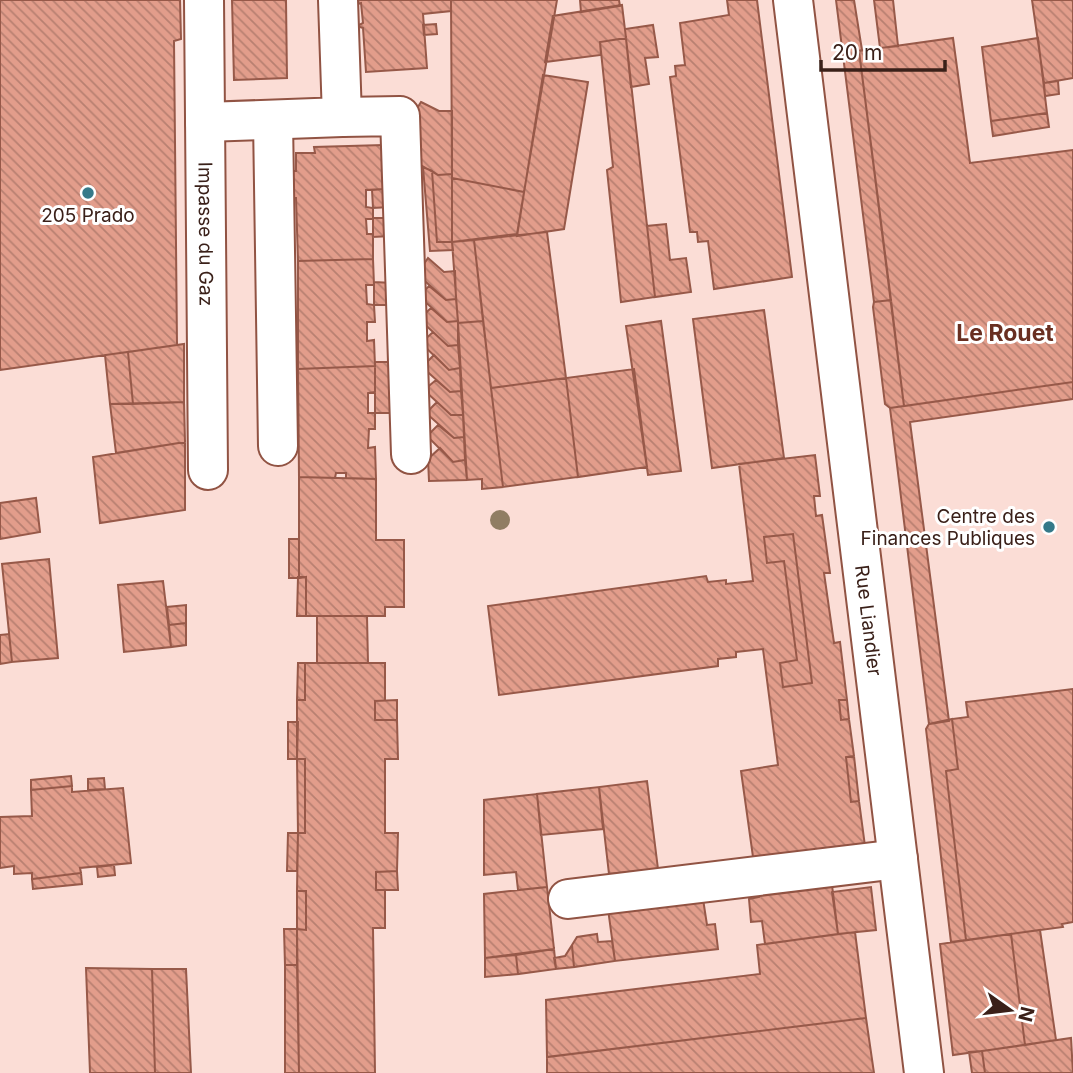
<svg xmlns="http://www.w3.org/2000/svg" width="1073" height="1073" font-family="Inter,sans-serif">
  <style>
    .building { fill: url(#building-back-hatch); stroke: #975949; stroke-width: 2; fill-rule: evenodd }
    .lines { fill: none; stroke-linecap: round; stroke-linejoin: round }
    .minor-casing { stroke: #915343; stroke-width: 42 }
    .minor { stroke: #fff; stroke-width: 38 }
    .tree { fill: #907d63 }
    .poi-dot { fill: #357989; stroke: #fff; stroke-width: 2.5 }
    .labels { text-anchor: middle; stroke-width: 6; stroke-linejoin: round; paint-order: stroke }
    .poi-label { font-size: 19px; fill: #3a2019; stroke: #fff }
    .street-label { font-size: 19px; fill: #3a2019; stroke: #fff }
    .quarter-label { font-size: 23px; font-weight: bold; fill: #692f21; stroke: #fff }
  </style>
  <defs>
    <pattern id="building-back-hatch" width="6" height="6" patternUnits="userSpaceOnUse" patternTransform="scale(1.75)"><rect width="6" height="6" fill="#e29d8b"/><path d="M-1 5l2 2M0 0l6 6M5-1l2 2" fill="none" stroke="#b88071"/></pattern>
  </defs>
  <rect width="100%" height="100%" fill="#fbddd6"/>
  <path class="building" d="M0,0h180l1,39 -7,2 3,304 -177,25z
    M232,0h54l1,78 -53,2z
    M356,0h95v11l-28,3 4,54 -61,4 -3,-44 -6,-2 6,-3 -2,-20 -3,1z
    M451,0h106l-33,192 -72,-14z
    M580,0h39l1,6 -39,6z
    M727,0h30l35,277 -78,12 -6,-48 -10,1 -1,-10h-7l-20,-155 6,-1 -1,-10 10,-1 -5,-42 49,-8z
    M836,0h18l8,50 -3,1 32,249 -17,2z
    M874,0h19l5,46 -18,2z
    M1032,0h41v78l-29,5z
    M622,5l4,33 -26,4 1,13 -56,7 8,-46z
    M436,24l1,10 -13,1 -1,-10z
    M653,25l5,32 -13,1 4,26 -18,3 -6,-58z
    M626,38l29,259 -34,5 -14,-132 6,-3 -13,-125z
    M953,38l17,125 103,-13v232l-169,24 -45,-355z
    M1038,38l9,75 -56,8 -9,-74z
    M543,75l45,7 -24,147 -47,7z
    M1058,81l1,13 -14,2 -1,-13z
    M421,102l18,9h13v63l-14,1 -26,-15 -1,-42z
    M1047,113l2,14 -56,9 -2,-15z
    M383,145l1,44 -18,1v17l7,1v11h-7l1,15h6v25l-75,2 -2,-63h-6l-1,-27h7v-18h19l-1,-6z
    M423,167l9,4 5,71h15l1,8 -23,1z
    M432,171l6,4 14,-1v68h-15z
    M452,178l72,14 -7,42 -65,8z
    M384,189l5,18 -16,1 -1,-18z
    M373,218h16l1,18 -17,1z
    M666,224l4,36 16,-2 5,34 -36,5 -8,-71z
    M547,232l19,146 -75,10 -17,-148z
    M474,240l9,81 -25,2 -6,-81z
    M428,258l16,14 11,-1 1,28 -10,1 -29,-26z
    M373,259l1,26h-8l1,19 7,1 1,17h-8v19l7,-1 1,26 -77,3v-108z
    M374,282l18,1v22h-18z
    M429,286l17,14 10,-1 2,22 -11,1 -28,-26z
    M891,300l13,106 -14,2 -5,-4 -12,-97 1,-5z
    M431,308l16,14 11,-1v24l-10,1 -29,-27z
    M764,310l20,148 -72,10 -19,-149z
    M483,321l20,166 -21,2v-10l-15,1 -9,-157z
    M661,321l20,150 -33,4 -22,-149z
    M433,332l15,14 10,-1 2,23 -11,2 -28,-27z
    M184,344v58l-51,2 -5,-52z
    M128,352l5,52h-23l-5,-49z
    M434,355l15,15 11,-2 1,23 -11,1 -28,-25z
    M375,362h22l-4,51h-18z
    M375,366v26l-7,1v20h7v16h-6l-1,19 7,-1 1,32 -30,-1v-5h-10l-1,5 -36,-1 -1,-108z
    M634,369l13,98 -69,10 -12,-99z
    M566,378l12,99 -75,10 -12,-99z
    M436,380l14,12 11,-1 2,24h-12l-27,-25z
    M1073,382v17l-163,23 39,299 -20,3 -39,-316z
    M184,402l1,40 -69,11 -6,-49z
    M437,402l14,13h12l1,22 -10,1 -28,-25z
    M438,425l16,13 10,-1 1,23 -12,2 -26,-26z
    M185,442v68l-85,13 -7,-66z
    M440,448l13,14 12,-2 2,20 -38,1 -1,-22z
    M815,455l5,41h-6l2,20 6,-1 8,58h-6l10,70 6,-1 7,58h-8l2,20 8,-1 5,37 -8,1 5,45 8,-1 6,45 -112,11 -12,-86 37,-6 -15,-116 -27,3v5l-18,2v7l-219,29 -11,-89 218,-30 2,6 18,-2v4l27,-3 -14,-117zM793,534l19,149 -29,4 -3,-24 17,-3 -13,-99 -17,2 -3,-26z
    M299,477l77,2v61h28v67h-19v9h-79v-39l-7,1z
    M36,498l4,34 -40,7v-36z
    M793,534l19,149 -29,4 -3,-24 17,-3 -13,-99 -17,2 -3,-26z
    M289,539h10v39h-10z
    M49,559l9,99 -46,4 -10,-98z
    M298,577h8v39h-9z
    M163,581l8,66 -47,5 -6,-67z
    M186,605v18l-17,2 -2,-18z
    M317,616h50l1,47h-51z
    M186,623v22l-15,2 -2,-22z
    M9,634l3,28 -12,2v-29z
    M298,663h7v37h-8z
    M305,663h80v38h-10v19h22l1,39h-13v74h13l-1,38 -21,1v18h9v38h-12l2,145h-76l-2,-144 9,1v-39h-9l1,-58h7v-74h-8v-59h8z
    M1073,689v233l-11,2 1,3 -97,13 -20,-169 12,-2 -6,-50 16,-2 -2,-15z
    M397,700v20h-22v-19z
    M839,700h8l2,19 -8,1z
    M952,719l6,50 -12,2 20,169 -15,2 -25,-213 3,-5z
    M288,722h10l-1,37h-9z
    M854,756l5,45 -8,1 -5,-45z
    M297,759h8v74h-7z
    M71,776l1,10 -41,4v-10z
    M104,778l1,11 -17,1v-11z
    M647,781l11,88 -49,5 -10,-87z
    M72,786v6l51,-4 8,75 -51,5 1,5 -49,6v-6l-18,1v-8l-14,2v-51l32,-1 -1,-26z
    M599,787l4,42 -62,6 -4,-41z
    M537,794l10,93 -29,3 -2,-18 -32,3v-75z
    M288,833h10l-1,38h-10z
    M114,865l1,10 -17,2 -1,-10z
    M397,871l1,19h-22v-18z
    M81,873l1,11 -49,5 -1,-10z
    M832,885l6,49 -73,10 -3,-23 -11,1 -2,-23 10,-2v-4z
    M547,887l7,62 -69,9 -1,-64z
    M871,887l5,43 -38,4 -6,-42z
    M297,891h9v39l-9,-1z
    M703,899l4,26 8,-1 3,25 -103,12 -7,-52z
    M284,929h13v36h-12z
    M1040,930l16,110 -31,5 -14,-111z
    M855,932l11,86 -319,39 -1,-57 214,-26 -3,-29z
    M597,934l1,8 14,-1 3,20 -41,6 -2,-22 5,-8z
    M1011,934l14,111 -72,10 -13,-111z
    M572,945l2,22 -18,2 -2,-11 11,-2z
    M554,949l2,20 -38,5 -2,-19z
    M516,955l2,19 -33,3v-19z
    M285,965h12l2,108h-14z
    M86,968l66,1 3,104h-65z
    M152,969h34l5,104h-36z
    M866,1018l8,55h-327v-16z
    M1071,1038l2,35h-88l-3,-22z
    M982,1051l3,22h-13l-3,-21z"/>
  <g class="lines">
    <defs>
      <g id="minor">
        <path id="s1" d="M204,0l4,470"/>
        <path id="s2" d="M793,0l131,1073"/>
        <path d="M342,117l58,-1 11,338"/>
        <path d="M273,120l5,326"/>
        <path d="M205,122l137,-5 -4,-117"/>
        <path d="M568,899l330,-40"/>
      </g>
    </defs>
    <use href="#minor" class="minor-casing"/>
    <use href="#minor" class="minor"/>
  </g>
  <circle class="tree" cx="500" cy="520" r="10"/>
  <g class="poi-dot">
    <circle cx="88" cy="193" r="7"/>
    <circle cx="1049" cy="527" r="7"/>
  </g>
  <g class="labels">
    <g class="poi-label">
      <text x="88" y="222">205 Prado</text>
      <text x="1035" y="523" text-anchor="end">Centre des<tspan x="1035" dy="22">Finances Publiques</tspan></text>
    </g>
    <g class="street-label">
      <text dy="7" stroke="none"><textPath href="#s1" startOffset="234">Impasse du Gaz</textPath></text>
      <text dy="7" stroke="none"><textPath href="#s2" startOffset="625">Rue Liandier</textPath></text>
    </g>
    <g class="quarter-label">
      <text x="1005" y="341">Le Rouet</text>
    </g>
  </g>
  <g transform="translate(1010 1010) rotate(104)" stroke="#ffffff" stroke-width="5" paint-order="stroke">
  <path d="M0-5L12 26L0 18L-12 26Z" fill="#3a2019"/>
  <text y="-10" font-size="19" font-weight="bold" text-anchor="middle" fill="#3a2019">N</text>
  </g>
  <path d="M821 60v10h124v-10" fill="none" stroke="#3a2019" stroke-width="3.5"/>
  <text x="832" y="60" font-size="21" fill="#3a2019" stroke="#ffffff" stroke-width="5" paint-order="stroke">20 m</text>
</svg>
